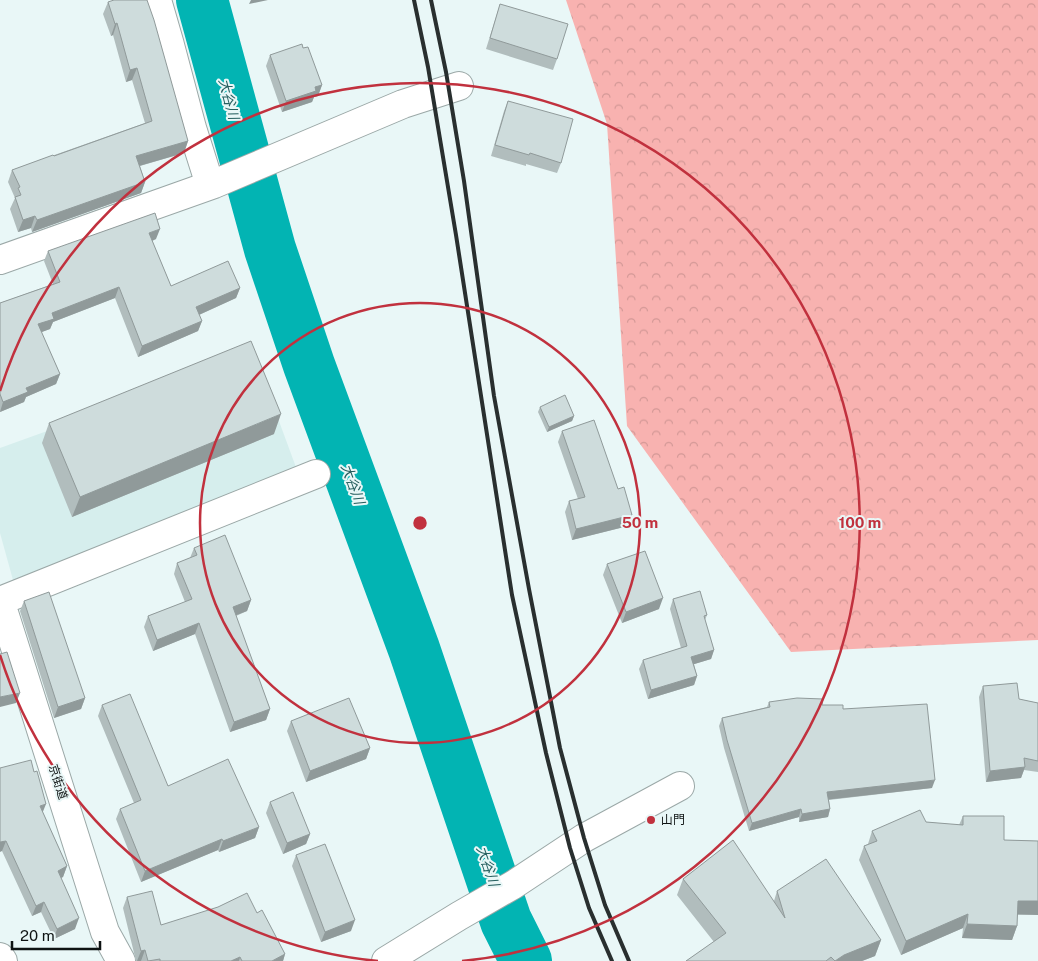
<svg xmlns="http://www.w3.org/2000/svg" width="1038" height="961" font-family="'Public Sans','Noto Sans JP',sans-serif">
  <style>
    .built { fill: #d6eeed }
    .forest { fill: url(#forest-crowns) }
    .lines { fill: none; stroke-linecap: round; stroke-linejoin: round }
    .river { stroke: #02b4b3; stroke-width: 52 }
    .street-casing { stroke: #9ba8a7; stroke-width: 30 }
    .primary-casing { stroke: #9ba8a7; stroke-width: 30 }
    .street { stroke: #fff; stroke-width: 28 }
    .primary { stroke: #fff; stroke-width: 28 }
    .rail { stroke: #292f2f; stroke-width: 4 }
    .wall { fill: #b1bdbd }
    .shaded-wall { fill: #909a9a }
    .building { fill: #cedcdc; stroke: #909a9a }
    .ring { fill: none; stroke: #c1313e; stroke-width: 2.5 }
    .poi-dot { fill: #c1313e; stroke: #e9f7f7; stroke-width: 2 }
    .labels { text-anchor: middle; stroke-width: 4; stroke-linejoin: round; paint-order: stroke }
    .street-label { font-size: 12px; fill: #0e1313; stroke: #e9f7f7 }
    .poi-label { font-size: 12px; fill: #0e1313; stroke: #e9f7f7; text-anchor: start }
    .water-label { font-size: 14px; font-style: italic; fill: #265f5f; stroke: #e9f7f7 }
    .centre { fill: #c1313e; stroke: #e9f7f7; stroke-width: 2.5 }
    .ring-label { font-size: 15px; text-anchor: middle; font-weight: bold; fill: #c1313e; stroke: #e9f7f7; stroke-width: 4; stroke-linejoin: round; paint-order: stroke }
  </style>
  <defs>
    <pattern id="forest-crowns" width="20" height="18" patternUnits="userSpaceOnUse" patternTransform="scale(1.25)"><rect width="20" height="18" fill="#f8b2b0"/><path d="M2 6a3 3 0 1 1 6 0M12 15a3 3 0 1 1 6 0" fill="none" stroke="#d39896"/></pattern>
  </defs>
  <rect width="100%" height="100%" fill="#e9f7f7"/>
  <path class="built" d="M255,356l42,114 -284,110 -13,-47v-85z"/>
  <path class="forest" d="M566,0h472v640l-247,12 -164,-226 -20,-302z"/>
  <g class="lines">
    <path class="river" d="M202,0l68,249 39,116 105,284 92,272 20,40"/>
    <defs>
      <path id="street" d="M157,0l13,45 22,83 18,57
        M0,260l214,-76 189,-80 56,-18
        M0,600l105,332 16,29
        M0,601l316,-127
        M386,961l73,-45 54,-31 71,-47 96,-52"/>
      <path id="primary" d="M0,957l3,4"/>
    </defs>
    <use href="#street" class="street-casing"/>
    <use href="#primary" class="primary-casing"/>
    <use href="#street" class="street"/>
    <use href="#primary" class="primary"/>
    <path class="rail" d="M414,0l14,67 28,168 56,360 34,158 24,95 19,60 23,53
      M431,0l15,72 18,109 30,215 35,193 31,159 24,90 21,67 24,56"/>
  </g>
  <path class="wall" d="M108,2l80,139 -4,12 -44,13 5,16 -4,11 -109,39 -1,-4 -13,4 -8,-23 5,-11 -7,-16 4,-12 133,-47 -13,-43 -6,2 -13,-47 -2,1 -8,-22z
    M500,4l57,55 -4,11 -67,-21z
    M303,48l19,37 -4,11 -4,1 -2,5 -30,10 -16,-46 4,-11z
    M508,101l53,62 -4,10 -31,-9v2l-35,-10 13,-45z
    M156,239l-4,2 19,45 69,2 -4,10 -37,17 3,6 -4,10 -60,26 -23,-59 -62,24 -3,7 -9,3 19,42 -4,10 -30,13 -2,5 -24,10v-109l53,-19 -9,-23 4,-10z
    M540,407l34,9 -2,5 -25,11 -9,-20z
    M49,423l225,11 -202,83 -30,-74z
    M562,431l66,95 -56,14 -7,-28 4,-11 9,-2 -20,-57z
    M194,548l57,52 -4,11 -11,5 34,93 -4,11 -36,12 -35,-98 -42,17 -9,-24 4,-11 37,-14 -11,-28 3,-11 13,-5z
    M607,564l52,45 -37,14 -19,-48z
    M673,599l34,16 -2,5 9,30 -3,9 -17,5 3,12 -3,9 -46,14 -9,-30 4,-9 38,-12 -11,-39z
    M24,601l61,97 -4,11 -27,9 -34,-107z
    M983,686l36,13 19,4v69l-14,-2 -3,8 -35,4 -7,-85z
    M769,702l53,3 21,4 89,79 -103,12 1,9 -2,8 -29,5v-5l-50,14 -25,-83 -5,-22 3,-8 45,-11z
    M102,705l66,81 91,41 -4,11 -36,14 -1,-2 -77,32 -25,-63 4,-10 14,-6 -36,-87z
    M291,721l79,27 -4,11 -60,23 -19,-51z
    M0,768l43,45 24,53 -4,11 -2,1 14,51 -21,10 -13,-27 -9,4 -30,-65z
    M270,802l40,32 -4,10 -23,10 -17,-41z
    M963,816l41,24 34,1v74h-21v11l-5,14 -50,-2 1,-10 -62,27 -42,-95 5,-14 4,-2 4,-13 54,-9 33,3z
    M296,855l55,76 -30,11 -29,-76z
    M683,879l91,22 3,-10 104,49 -6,16 -13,5h-176l28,-19 -37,-47z
    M127,897l34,28 96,-12 28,41 -2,7h-147l-13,-53z"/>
  <path class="shaded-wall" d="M251,0h17l-19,4z
    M117,23l-4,12 -2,1 4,-12z
    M137,68l-5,12 -6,2 4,-12z
    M322,85l-4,11 -4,1 -2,5 -30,10 4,-11 29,-14z
    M188,141l-4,12 -52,15 4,-12z
    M145,182l-4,11 -109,39 5,-12z
    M35,216l-4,12 -13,4 5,-12z
    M160,229l-4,10 -11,5 4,-11z
    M119,287l-4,11 -62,24 -3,7 -16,6 4,-11 14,-11z
    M240,288l-4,10 -44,20 4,-11z
    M202,321l-4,10 -60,26 4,-11z
    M60,374l-4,10 -30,13 -2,5 -24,10 3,-10 23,-14z
    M281,414l-7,20 -202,83 8,-20z
    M574,416l-2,5 -25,11 2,-5z
    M632,515l-4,11 -56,14 4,-11z
    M663,598l-4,11 -37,14 4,-11z
    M251,600l-4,11 -18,7 4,-11z
    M199,623l-4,11 -42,17 4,-11z
    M714,650l-3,9 -23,7 3,-9z
    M697,676l-3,9 -46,14 3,-9z
    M20,693l-4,10 -16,4v-10z
    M85,698l-4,11 -27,9 4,-11z
    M270,709l-4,11 -36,12 4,-10z
    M370,748l-4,11 -60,23 4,-11z
    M1025,767l-4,11 -35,4 4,-11z
    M935,780l-3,8 -108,12 3,-8z
    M46,804l-4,10 -2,-8z
    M801,809l-2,8 -50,14 3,-8z
    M830,809l-2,8 -29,5 3,-8z
    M259,827l-4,11 -36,14 4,-11z
    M310,834l-4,10 -23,10 4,-11z
    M222,839l-4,11 -77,32 4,-11z
    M6,841l-4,10 -2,1v-10z
    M67,866l-4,11 -9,4 4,-10z
    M1018,901h20v14l-25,-1z
    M44,902l-3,10 -9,4 4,-10z
    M968,914l-5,14 -62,27 5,-14z
    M79,918l-4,11 -21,10 3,-10z
    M355,920l-4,11 -30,11 4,-10z
    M967,924l50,2 -5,14 -50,-2z
    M881,940l-6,16 -13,5h-27l9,-6z
    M145,950l-4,11h-4l4,-10z
    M285,954l-2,7h-11z
    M240,957l-1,4h-8z"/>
  <path class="building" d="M114,0h33l7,20 34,121 -52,15 9,26 -108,38 -2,-4 -12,4 -8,-23 6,-2 -3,-7 2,-1 -8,-17 41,-15 1,1 98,-35 -15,-53 -7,2 -13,-47 -2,1 -7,-22z
    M500,4l68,20 -11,35 -67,-21z
    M302,44l1,4 5,-1 14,38 -7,2 1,4 -30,10 -16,-46z
    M508,101l65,18 -12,44 -31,-10 -1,2 -34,-10z
    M155,213l5,16 -11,4 22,53 57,-25 12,27 -44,19 6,14 -60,25 -23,-59 -67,26 2,6 -16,5 22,50 -34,14 2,4 -25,10 -3,-8v-91l60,-21 -12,-31z
    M251,341l30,73 -201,83 -31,-74z
    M565,395l9,21 -25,11 -9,-20z
    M594,420l24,69 6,-2 8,28 -56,14 -7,-28 16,-4 -23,-66z
    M225,535l26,65 -18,7 37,102 -36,13 -35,-99 -42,17 -9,-24 44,-17 -15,-36 20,-8 -3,-7z
    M645,551l18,47 -37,14 -19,-48z
    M700,591l7,24 -3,1 10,34 -23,7 6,19 -46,14 -8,-30 44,-14 -14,-47z
    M49,592l36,106 -27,9 -34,-106z
    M7,652l13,41 -20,4v-43z
    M1017,683l2,16 19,4v58l-14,-3 1,9 -35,4 -7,-85z
    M130,694l38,92 60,-27 31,68 -36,14 -1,-2 -77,32 -25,-62 21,-9 -39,-95z
    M349,698l21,50 -60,23 -19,-50z
    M797,698l26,1 -1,6h21v4l84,-5 8,76 -108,12 3,17 -28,5 -1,-5 -49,14 -25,-83 -5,-22 48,-11 -1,-5z
    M31,760l3,12 3,-1 9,33 -6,2 27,60 -9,5 21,47 -22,11 -13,-27 -8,4 -30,-65 -6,1v-74z
    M293,792l17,42 -23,9 -17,-41z
    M920,810l6,12 37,3v-9h41v24l34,1v60h-20l-1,25 -50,-2 1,-10 -62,27 -42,-95 13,-5 -5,-10z
    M733,840l52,78 -8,-27 49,-32 55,81 -37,15 -9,6 -4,-4 -5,4h-140l40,-28 -43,-54z
    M325,844l30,76 -30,12 -29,-77z
    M152,891l9,34 57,-18 29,-14 10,20 5,-3 23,44 -13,7h-30l-2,-4 -9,4h-71v-2l-12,2 -3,-11 -4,1 -14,-54z"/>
  <g class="ring">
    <circle cx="420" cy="523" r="220"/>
    <path d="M378 961A440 440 0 0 1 0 655M0 391A440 440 0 1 1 462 961"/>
  </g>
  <circle class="poi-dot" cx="651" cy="820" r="5"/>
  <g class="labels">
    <g class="street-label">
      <text transform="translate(58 782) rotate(72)" y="4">京街道</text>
    </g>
    <g class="poi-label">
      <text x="661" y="824">山門</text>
    </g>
    <g class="water-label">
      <text transform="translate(229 99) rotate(75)" y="5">大谷川</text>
      <text transform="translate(353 484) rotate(70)" y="5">大谷川</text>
      <text transform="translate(488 866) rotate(71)" y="5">大谷川</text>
    </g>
  </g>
  <circle cx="420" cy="523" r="8" class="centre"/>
  <g class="ring-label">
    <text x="640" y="528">50 m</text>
    <text x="860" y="528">100 m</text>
  </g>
  <path d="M12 941v8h88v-8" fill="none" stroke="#0e1313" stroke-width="2.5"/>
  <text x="20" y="941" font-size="15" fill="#0e1313" stroke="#e9f7f7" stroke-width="4" paint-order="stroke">20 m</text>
</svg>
